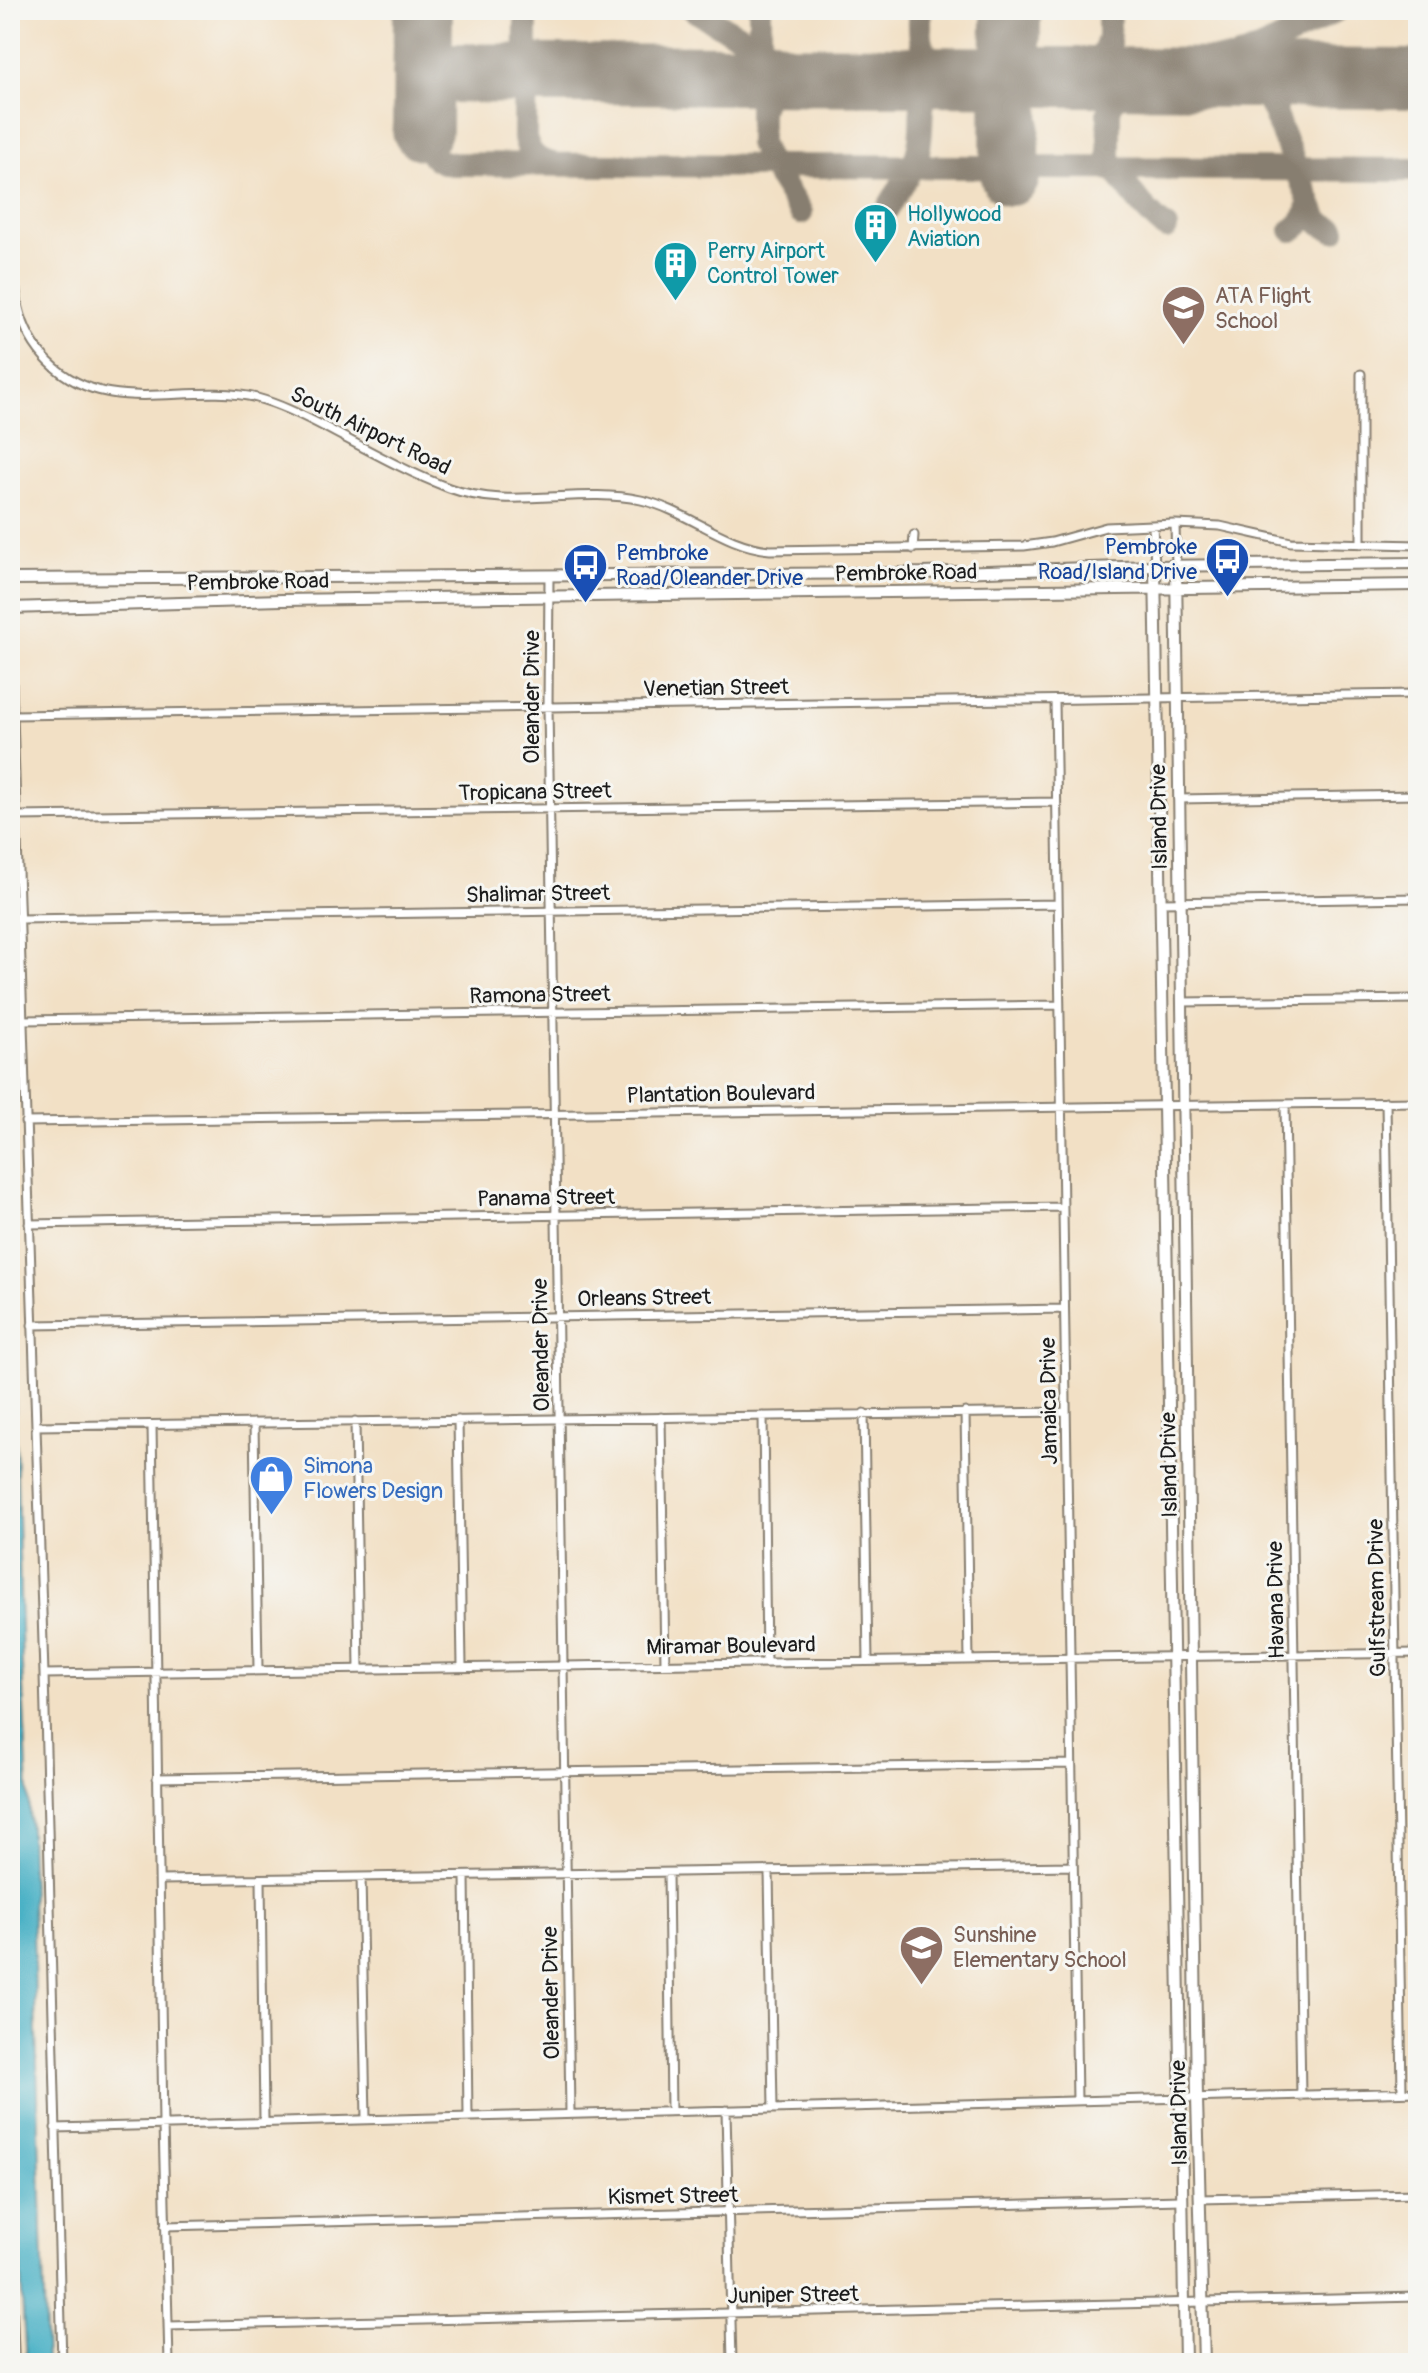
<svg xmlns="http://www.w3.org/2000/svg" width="1428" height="2373" font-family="Pangolin,sans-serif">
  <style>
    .water { fill: #45afc4; stroke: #306670; stroke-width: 2 }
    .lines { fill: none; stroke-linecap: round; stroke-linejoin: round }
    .taxiway { stroke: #877e70; stroke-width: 24 }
    .runway { stroke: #877e70; stroke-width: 60 }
    .street-casing { stroke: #877e70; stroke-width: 11 }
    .secondary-casing { stroke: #877e70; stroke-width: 14 }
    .primary-casing { stroke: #877e70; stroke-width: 16 }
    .street { stroke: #fff; stroke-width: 7 }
    .secondary { stroke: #fff; stroke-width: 10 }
    .primary { stroke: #fff; stroke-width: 12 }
    .labels { text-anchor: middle; stroke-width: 6; stroke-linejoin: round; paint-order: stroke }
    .culture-label { font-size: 22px; fill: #0d838f; stroke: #f6f6f2; text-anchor: start }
    .education-label { font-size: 22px; fill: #785e54; stroke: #f6f6f2; text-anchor: start }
    .street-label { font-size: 22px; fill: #1c1c1c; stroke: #f6f6f2 }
    .transit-label { font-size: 22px; fill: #164399; stroke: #f6f6f2; text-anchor: end }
    .shop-label { font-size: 22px; fill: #366cbe; stroke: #f6f6f2; text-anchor: start }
  </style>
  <rect width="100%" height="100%" fill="#f6f6f2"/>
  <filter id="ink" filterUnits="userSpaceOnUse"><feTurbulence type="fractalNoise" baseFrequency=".0125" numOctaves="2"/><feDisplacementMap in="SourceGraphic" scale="16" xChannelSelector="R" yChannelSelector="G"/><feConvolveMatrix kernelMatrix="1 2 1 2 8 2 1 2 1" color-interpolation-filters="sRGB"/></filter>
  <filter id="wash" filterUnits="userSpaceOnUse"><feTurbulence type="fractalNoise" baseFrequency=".006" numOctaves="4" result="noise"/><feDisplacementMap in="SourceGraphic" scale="32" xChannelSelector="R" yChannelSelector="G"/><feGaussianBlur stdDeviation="1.8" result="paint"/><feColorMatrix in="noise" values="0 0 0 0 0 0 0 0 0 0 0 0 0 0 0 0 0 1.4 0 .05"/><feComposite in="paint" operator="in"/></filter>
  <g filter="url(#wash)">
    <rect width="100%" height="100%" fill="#f2e0c5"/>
    <path class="water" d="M10,1210l12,455 8,165 16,533h-20c-25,-384 -16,-769 -16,-1153z"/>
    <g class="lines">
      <path class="taxiway" d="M526,10l-1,128c4,16 13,23 28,26
        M694,10c52,32 107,57 168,65
        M760,10v133l6,15 35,55
        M1109,10v147c6,18 41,60 57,71
        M1065,76c22,-4 37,-12 43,-35
        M1227,77c20,6 35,12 45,31l43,107 6,9 13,6
        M1391,78l27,6
        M760,109c7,-24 24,-30 47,-34
        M1108,114c3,-13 9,-23 20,-30 21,-12 51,-8 73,-14 48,-13 93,-35 136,-60
        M1275,115c-2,-21 8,-33 29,-37
        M422,130c2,20 10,32 31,34l527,3c17,-1 25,-10 31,-25
        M1011,142c4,14 12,23 27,26l380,2
        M888,208c10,-18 25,-37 30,-57 10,-38 -12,-61 42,-75 -38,-11 -41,-29 -40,-66
        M1292,230c11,-6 17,-15 17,-28"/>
      <path class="runway" d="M422,73l996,6
        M422,130l1,-120
        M1010,176l1,-166"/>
    </g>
  </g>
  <g filter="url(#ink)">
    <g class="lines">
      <defs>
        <path id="street" d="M10,166c1,24 1,48 2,72 2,46 2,90 37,124 58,58 138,19 208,36 22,6 42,16 62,26 42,22 85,47 130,64 62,23 129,-2 192,12 46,10 82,46 129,50l254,-4 28,-4 54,-15 69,-3 45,2 71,16 127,3
          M1175,524l1,42
          M1153,525l2,41
          M1361,544v-170
          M913,549l1,-14
          M549,577l-1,130 22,1406
          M10,622l34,1052 18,689
          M1055,701l22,1400
          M14,715l1404,-21
          M1178,799l240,-4
          M16,816l1039,-14
          M1161,902l257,-4
          M19,919l1038,-15
          M1181,1002l237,-3
          M23,1020l1035,-15
          M1386,1102l16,990
          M1285,1104l16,992
          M25,1122l1393,-20
          M29,1224l1034,-17
          M32,1325l1032,-16
          M965,1412l4,248
          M864,1413l4,248
          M763,1416l3,246
          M661,1417l4,247
          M458,1420l4,246
          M355,1421l4,247
          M254,1423l4,246
          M152,1425l11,699 6,239
          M36,1426l1030,-14
          M44,1674l1374,-21
          M157,1778l914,-14
          M769,1871l4,238
          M668,1873l3,238
          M465,1876l3,239
          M361,1877l5,241
          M261,1879l3,241
          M160,1880l912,-14
          M726,2110l6,253
          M55,2128l1363,-36
          M1199,2199l219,-5
          M165,2226l1016,-26
          M168,2326l1250,-29"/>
        <path id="secondary" d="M1155,566l30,1797
          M1176,566l21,1532 7,265
          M10,579l912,-6 233,-7 263,-3
          M10,608l272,-8 1136,-15"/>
        <path id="primary" d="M10,2311l2,52"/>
      </defs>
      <use href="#street" class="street-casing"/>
      <use href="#secondary" class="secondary-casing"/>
      <use href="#primary" class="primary-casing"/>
      <use href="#street" class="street"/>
      <use href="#secondary" class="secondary"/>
      <use href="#primary" class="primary"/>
    </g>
  </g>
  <defs>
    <symbol id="building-pin" viewBox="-11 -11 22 30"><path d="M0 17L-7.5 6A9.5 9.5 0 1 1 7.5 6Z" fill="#0f9aa8" stroke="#f6f6f2"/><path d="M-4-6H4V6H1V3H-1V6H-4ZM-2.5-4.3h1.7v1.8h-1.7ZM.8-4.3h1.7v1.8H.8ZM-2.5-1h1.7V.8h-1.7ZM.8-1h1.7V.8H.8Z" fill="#fff"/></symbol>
    <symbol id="school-pin" viewBox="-11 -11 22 30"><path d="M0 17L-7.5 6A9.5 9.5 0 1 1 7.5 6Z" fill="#8d6e63" stroke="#f6f6f2"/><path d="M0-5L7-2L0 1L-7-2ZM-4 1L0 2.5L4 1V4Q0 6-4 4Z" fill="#fff"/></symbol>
    <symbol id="bus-pin" viewBox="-11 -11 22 30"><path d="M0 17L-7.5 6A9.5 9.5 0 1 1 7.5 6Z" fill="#1a4fb4" stroke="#f6f6f2"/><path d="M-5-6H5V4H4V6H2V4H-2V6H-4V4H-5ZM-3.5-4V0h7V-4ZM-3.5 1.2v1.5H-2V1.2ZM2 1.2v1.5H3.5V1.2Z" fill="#fff"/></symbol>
    <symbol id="shop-pin" viewBox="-11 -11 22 30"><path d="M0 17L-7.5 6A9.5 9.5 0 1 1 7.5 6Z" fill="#3f7fe0" stroke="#f6f6f2"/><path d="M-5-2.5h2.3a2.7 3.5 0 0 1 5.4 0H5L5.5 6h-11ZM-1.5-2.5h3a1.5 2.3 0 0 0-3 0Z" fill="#fff"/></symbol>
  </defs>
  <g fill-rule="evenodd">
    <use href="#building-pin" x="850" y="200" width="51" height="69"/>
    <use href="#building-pin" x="650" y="238" width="51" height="69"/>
    <use href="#school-pin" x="1158" y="282" width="51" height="69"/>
    <use href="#bus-pin" x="1202" y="534" width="51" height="69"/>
    <use href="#bus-pin" x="560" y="540" width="51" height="69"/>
    <use href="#shop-pin" x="246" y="1452" width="51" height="69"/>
    <use href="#school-pin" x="896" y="1922" width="51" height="69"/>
  </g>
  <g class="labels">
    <g class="culture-label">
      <text x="907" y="221">Hollywood<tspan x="907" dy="25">Aviation</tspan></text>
      <text x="707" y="258">Perry Airport<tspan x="707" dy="25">Control Tower</tspan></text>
    </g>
    <g class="education-label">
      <text x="1215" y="303">ATA Flight<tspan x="1215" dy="25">School</tspan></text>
      <text x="953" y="1942">Sunshine<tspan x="953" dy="25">Elementary School</tspan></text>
    </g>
    <g class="street-label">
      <text transform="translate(371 430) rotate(26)" y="8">South Airport Road</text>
      <text transform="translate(906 572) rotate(-1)" y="8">Pembroke Road</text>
      <text transform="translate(258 581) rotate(-1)" y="8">Pembroke Road</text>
      <text transform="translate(716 687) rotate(-1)" y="8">Venetian Street</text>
      <text transform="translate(531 697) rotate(-90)" y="8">Oleander Drive</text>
      <text transform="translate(535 791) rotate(-1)" y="8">Tropicana Street</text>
      <text transform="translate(1158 817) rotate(-91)" y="8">Island Drive</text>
      <text transform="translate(538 893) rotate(-1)" y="8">Shalimar Street</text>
      <text transform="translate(540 994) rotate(-1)" y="8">Ramona Street</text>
      <text transform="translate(721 1093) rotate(-1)" y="8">Plantation Boulevard</text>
      <text transform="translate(546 1197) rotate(-1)" y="8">Panama Street</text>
      <text transform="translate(644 1297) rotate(-1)" y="8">Orleans Street</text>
      <text transform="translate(540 1345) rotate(-91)" y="8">Oleander Drive</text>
      <text transform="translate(1048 1401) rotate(-91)" y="8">Jamaica Drive</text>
      <text transform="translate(1168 1465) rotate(-91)" y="8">Island Drive</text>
      <text transform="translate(1376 1598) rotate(-91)" y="8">Gulfstream Drive</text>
      <text transform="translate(1275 1600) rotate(-91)" y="8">Havana Drive</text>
      <text transform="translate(731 1645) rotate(-1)" y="8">Miramar Boulevard</text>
      <text transform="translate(550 1993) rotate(-91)" y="8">Oleander Drive</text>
      <text transform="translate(1178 2113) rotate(-91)" y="8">Island Drive</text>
      <text transform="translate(673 2195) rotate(-1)" y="8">Kismet Street</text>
      <text transform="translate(793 2294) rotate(-1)" y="8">Juniper Street</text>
    </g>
    <g class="transit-label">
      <text x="1197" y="554">Pembroke<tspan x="1197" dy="25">Road/Island Drive</tspan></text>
      <text x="616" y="560" text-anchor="start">Pembroke<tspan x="616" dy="25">Road/Oleander Drive</tspan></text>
    </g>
    <g class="shop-label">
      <text x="303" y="1473">Simona<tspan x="303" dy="25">Flowers Design</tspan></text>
    </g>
  </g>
  <rect width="1428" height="2373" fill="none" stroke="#f6f6f2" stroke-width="40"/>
</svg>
